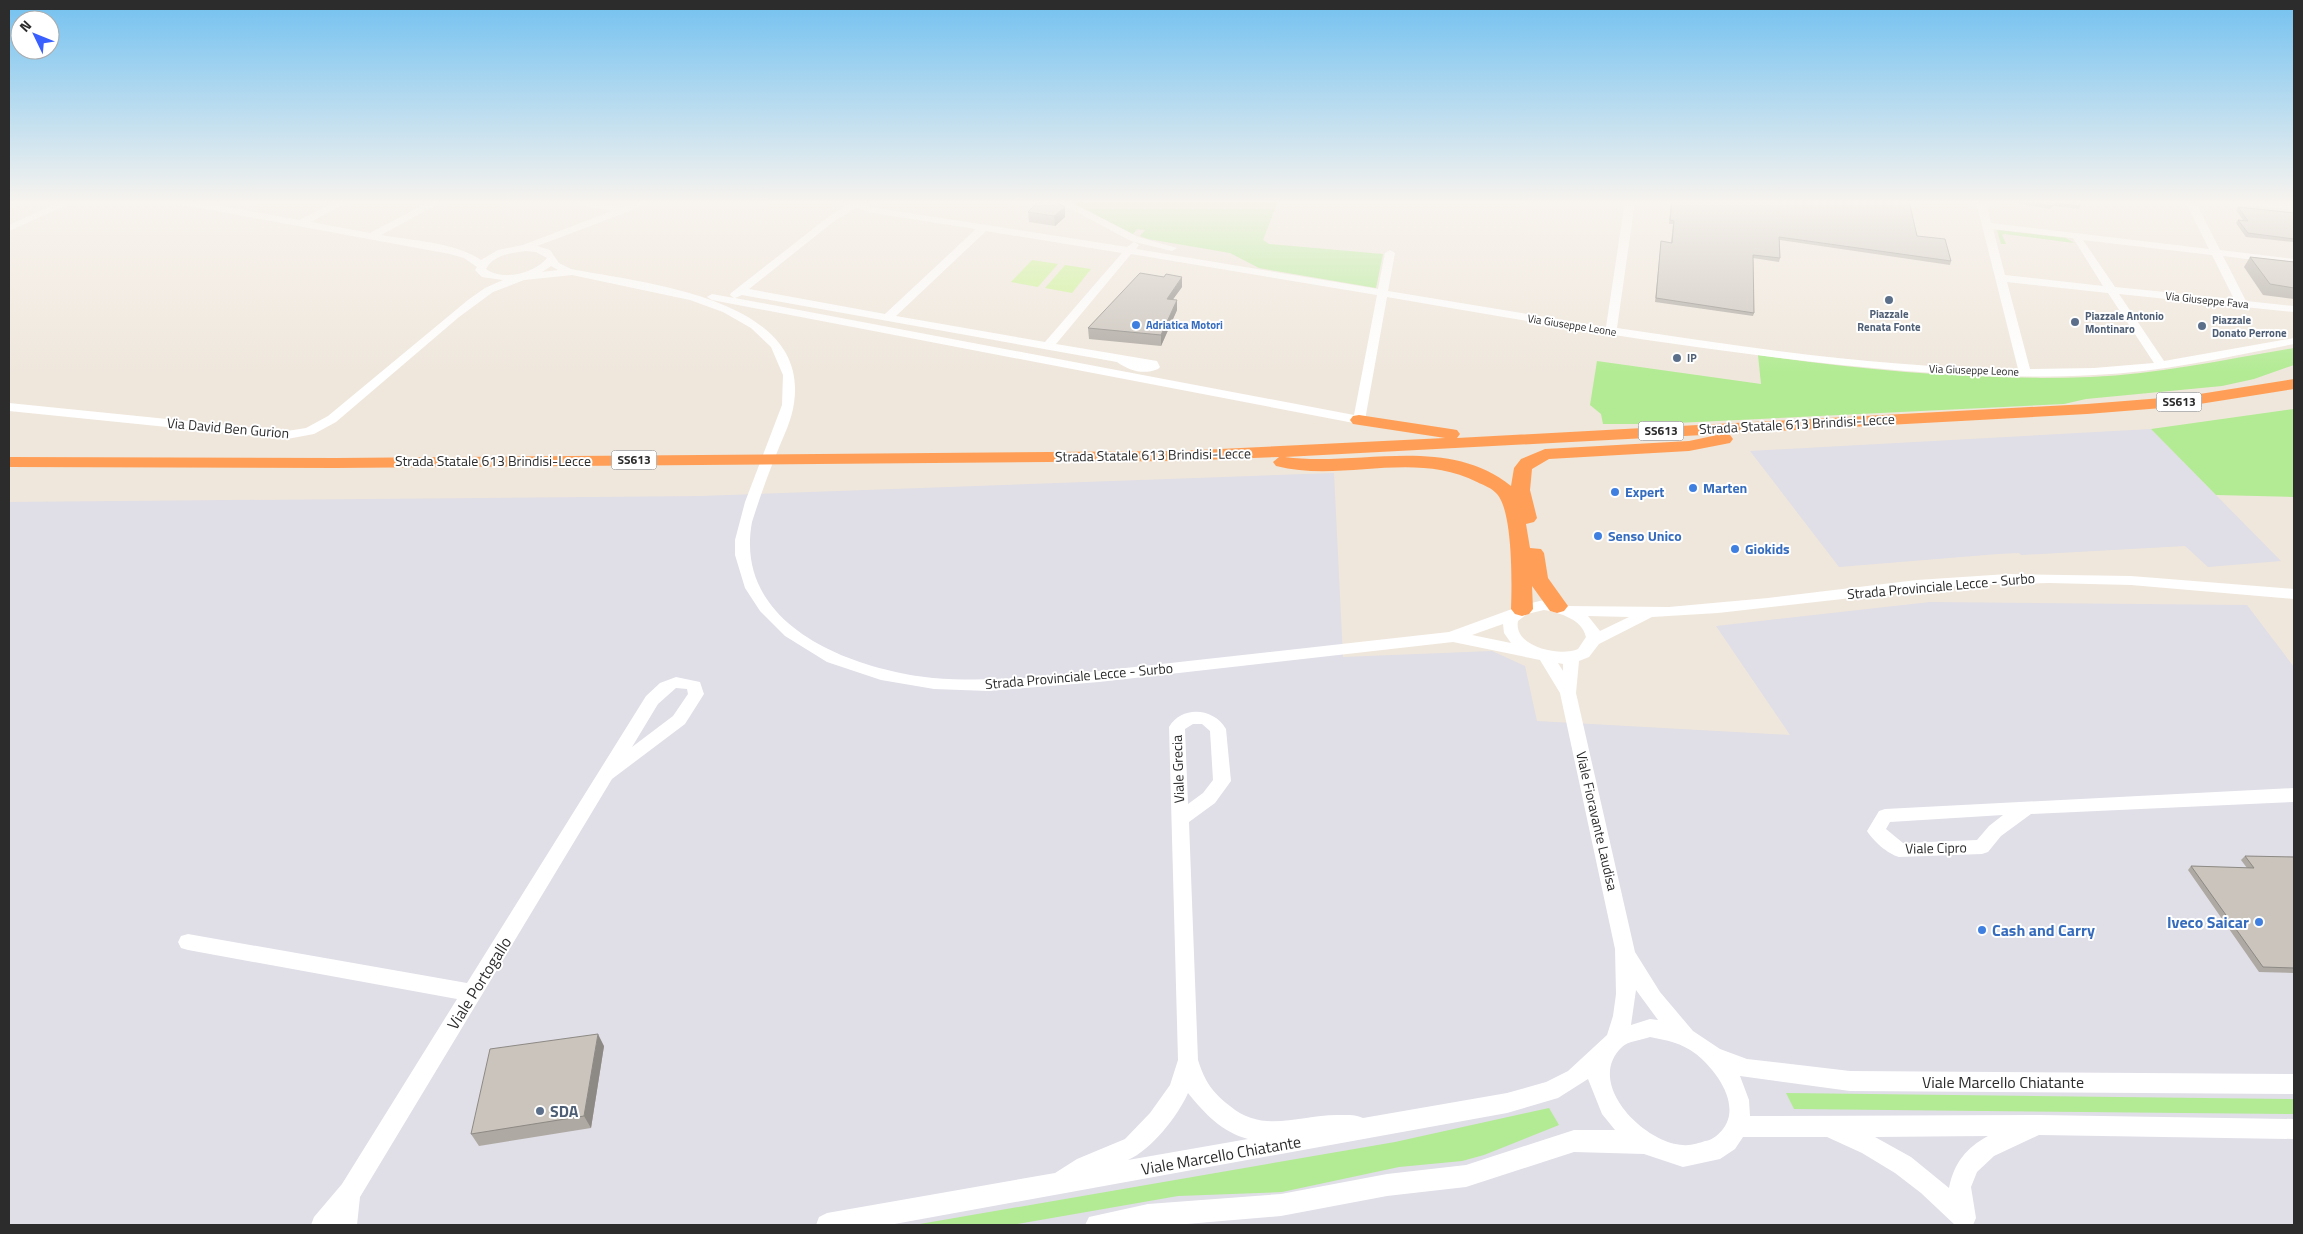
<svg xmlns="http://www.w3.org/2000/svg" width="2303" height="1234" font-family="'Titillium Web',sans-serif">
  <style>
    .industrial { fill: #e0dee7 }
    .green { fill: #b2eb93 }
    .pitch { fill: #c9f38e }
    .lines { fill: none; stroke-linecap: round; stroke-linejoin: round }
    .minor { fill: #fff; fill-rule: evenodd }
    .highway { fill: #ff9f57; fill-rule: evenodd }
    .wall { fill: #aea9a2 }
    .shaded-wall { fill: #8d8984 }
    .building { fill: #cac4bc; stroke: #8d8984 }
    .service-dot { fill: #5c6f8a; stroke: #fff; stroke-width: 2 }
    .shop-dot { fill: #3f7fe0; stroke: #fff; stroke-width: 2 }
    .labels { text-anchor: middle; stroke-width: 4; stroke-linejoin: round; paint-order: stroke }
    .far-street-label { font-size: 11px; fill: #2c2c2c; stroke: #fff }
    .far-service-label { font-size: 11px; font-weight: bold; fill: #4e5e75; stroke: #fff; text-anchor: start }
    .far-shop-label { font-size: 11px; font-weight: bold; fill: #366cbe; stroke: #fff; text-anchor: start }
    .shield { fill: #fff; stroke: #6b6b6b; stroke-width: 1 }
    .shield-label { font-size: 12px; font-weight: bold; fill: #2c2c2c }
    .street-label { font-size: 14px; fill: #2c2c2c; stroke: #fff }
    .shop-label { font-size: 14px; font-weight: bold; fill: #366cbe; stroke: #fff; text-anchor: start }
    .near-shop-label { font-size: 16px; font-weight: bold; fill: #366cbe; stroke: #fff; text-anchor: end }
    .near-street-label { font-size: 16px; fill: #2c2c2c; stroke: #fff }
    .near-service-label { font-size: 16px; font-weight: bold; fill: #4e5e75; stroke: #fff; text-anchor: start }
  </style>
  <rect width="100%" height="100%" fill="#efe7dc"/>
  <path class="industrial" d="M2151,429l130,132 -73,6 -23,-21 -164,9 -2,-2 -21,1 -159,13 -89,-116z
    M1334,473l9,184 149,-6 33,15 12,55 253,14 -74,-109 214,-24 317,3 47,62v558h-2285v-723l692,-6z"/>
  <path class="green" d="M1068,201h210l-15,39 6,4 114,10 -7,34 -117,-20 -29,-15 -82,-14 -8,-3 5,-6 -8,-1 -4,5z
    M1997,230l69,8 8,5 -70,-9 -2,1 4,9h-5z
    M2294,348v17l-40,14 -32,7 -136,13 -22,5 -409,20h-52l-2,-10 -11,-9 7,-44 164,23 -3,-29c110,16 222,26 333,22 68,-3 136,-18 203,-29z
    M2294,409v88l-78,-2 -65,-66z
    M1786,1093l508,6v15l-500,-5z
    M1549,1108l10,17 -75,30 -22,6 -63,6 -117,25 -104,4 -166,29h-98l481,-83z"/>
  <path class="pitch" d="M1032,260l26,4 -20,23 -27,-5z
    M1065,265l26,4 -19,24 -27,-5z"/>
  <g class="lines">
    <path class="minor" d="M62,201h13l-66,30v-6z
      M174,201h21l104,19 38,-19h13l-40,21 60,11 61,-32h12l-62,34c32,6 73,7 100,25l17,-10 25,-5 89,-34 -50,-10h24l36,6 14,-6h14l-23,11 -90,34 13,4 9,13 12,6c71,14 239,28 223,134 -2,16 -10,32 -16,47 -10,24 -18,47 -26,72 -19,103 98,147 181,156 37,3 74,1 111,-1l405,-45 74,-27 21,-5 23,6 102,1 99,-9 149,-18 91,-6 123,2 163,13v10l-163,-14 -82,-2 -82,2 -249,28 -66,4 -53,27 -10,13 -10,4 -3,32 59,259 25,40 33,39 27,18 27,10 103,12 444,3v20l-444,-3 -110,-15 9,24 1,16 289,-1 255,4v20l-255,-4 -45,21 -17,16 -6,15 5,31 -3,7h-18l-34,-32 -26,-20 -33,-20 -35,-16h-84l-8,12 -15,10 -37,8 -39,-13 -70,-2 -108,35 -79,9 -106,20 -106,9h-90l4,-8 59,-13 133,-10 106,-20 79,-9 108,-35h41l-13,-16 -14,-35 -30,19 -51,15 -618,112h-73l3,-8 8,-4 228,-40 22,-14 48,-20 25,-26 20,-28 8,-25 -9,-333c13,-22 45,-19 57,2l5,52 -16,22 -26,19 9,238c7,22 14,32 32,46 33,28 69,9 107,9 9,0 18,-1 26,3l144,-25 39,-11 22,-11 39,-36 6,-19 3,-22 -1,-45 -55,-256 -20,-33 -87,-18 -354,40 -111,9 -54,-2 -53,-9 -54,-18 -42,-26 -25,-25 -15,-23 -10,-33v-15l10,-38 37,-97 1,-30 -12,-28 -20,-19 -28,-16 -33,-12 -118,-25 -48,5 -31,12 -34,25 -123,105 -22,12 -27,5 -278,-28v-8l278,28 19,-3 22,-12 140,-116 17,-12 18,-8 -21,-3 -7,-7 2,-3 -13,-9 -14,-4 -271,-50zM526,251l10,1 11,6c-13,16 -45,23 -61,11 7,-14 25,-16 40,-18zM551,266l7,4 -16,2zM1544,610c16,3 38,9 42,27l-8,12c-18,8 -65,-2 -60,-28l9,-7zM1588,616l41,1 -29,14zM1503,624l1,9 7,10 -39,-8zM1558,663l5,1v7zM1193,724h9l8,7 3,49 -10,13 -15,11 -3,-75zM1636,990l22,30 -8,-1 -19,6zM1650,1037c16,3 32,6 46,17 19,15 46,50 27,75 -4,5 -10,11 -18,12 -6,2 -15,5 -22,4 -39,-2 -99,-62 -61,-98 6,-6 20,-7 28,-10zM1188,1093c17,21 34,39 60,46l-120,21c23,-10 50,-44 60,-67zM1988,1136c-22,12 -34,27 -39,52l-38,-31 -36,-20z
      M853,201h10l6,6 258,40 7,-5 5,3 -3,4 242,40 7,-36 5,-3 5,3 -7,38 218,36 19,-126h10l-18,127c133,20 267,40 401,41l-42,-168h10l5,22 218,26 -24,-48h10l25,49 74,9v6l-71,-9 23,45 48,5v6l-175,-18 45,67 130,-23v6c-66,13 -132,28 -200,31 -110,6 -221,-6 -330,-19 -127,-16 -251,-37 -377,-59l-22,123 -6,4 -647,-124 -5,-3 5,-3 22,4 -4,-3 1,-2 96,-75zM857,207l10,5 109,17 -91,85 -136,-25 84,-67zM1993,229l80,9 30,48 -98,-11zM986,231l136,22 -77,89 -149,-26zM2083,240l129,15 22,44 -119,-12zM1131,254l246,41 -23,120 -619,-117 7,-3 375,67c13,9 26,13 41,7l2,-2 -3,-6 -101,-17zM2007,282l101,11 46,70 -60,5 -64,1z
      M1056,201h13l69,36 39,11 -5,3 -41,-10z
      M2237,201l57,3v6l-52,-6z
      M676,677l24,5 4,12 -19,30 -73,55 -252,418 -3,28h-46l3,-8 28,-33 115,-185 -269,-49 -7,-2 -3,-6 3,-6 7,-2 279,49 179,-287 14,-13zM676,688l11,1 1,5 -15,22 -41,31 26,-43z
      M2294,788v14l-263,12 -30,22 -13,16 -6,2 -83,3c-11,-3 -26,-16 -32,-26l12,-20 6,-2zM2003,815l-14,11 -12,14 -74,3 -17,-14 4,-7z"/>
    <path class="highway" d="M2294,379v10l-107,17 -100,8 -362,20 5,1 3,4 -3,4 -41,8 -140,8 -17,10 -2,21 7,28 -3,4 -8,2 4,24 11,1 3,4 4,25 20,28 -4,5 -7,2 -7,-2 -18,-25 1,23 -4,5 -7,2 -7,-2 -4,-5c1,-25 2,-97 -14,-115 -5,-6 -14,-9 -20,-12 -64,-32 -135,1 -201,-16l-3,-4 6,-5 -101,4 -842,7 -327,-1v-10l327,1 842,-7 267,-13 -92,-14 -3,-4 3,-4 6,-1 92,14 6,1 3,4 -3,4 630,-34 100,-8zM1722,434l-33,7 -144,8 -24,10 -7,9 -3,18c-64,-52 -153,-19 -226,-29z"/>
  </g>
  <path class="wall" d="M1671,201h238l8,35 34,25 -1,4 -170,-25v18l-1,4 -26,-4 1,55 -1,3 -98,-14 6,-61 10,2 2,-19h-4z
    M2003,201h76l1,5 -1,3 -26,-3 -3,3z
    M2238,207l56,6v29l-48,-5 -10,-14 2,-3h5l-7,-10z
    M1028,212l37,5 -10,9 -26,-4z
    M2250,257l44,5v37l-31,-4 -19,-28z
    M1182,287l-9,12 4,11 -16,36 -72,-7 -1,-11z
    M2245,856l49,1v116l-35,-1 -71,-102 3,-4 56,2 -6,-8z
    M604,1046l-13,82 -112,18 -8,-12z"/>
  <path class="shaded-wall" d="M1065,207v10l-10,9 -1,-10z
    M1182,277v10l-16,22 1,-10z
    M1177,300v10l-16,36v-11z
    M598,1034l6,12 -13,82 -7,-12z"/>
  <path class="building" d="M1039,201h15l11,6 -11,9 -26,-4z
    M1672,201h237l8,35 28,3 6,22 -172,-24 1,21 -27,-3 1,58 -98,-15 5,-57 11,2 2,-22 -4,-1z
    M2024,201h55l1,5 -25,-3 -3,3z
    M2238,207l56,6v26l-46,-6 -10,-13 10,1z
    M2250,257l44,5v26l-24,-4z
    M1140,273l24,4 2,-3 16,3 -15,22 10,1 -16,35 -73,-7z
    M2245,856l49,1v111l-31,-1 -72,-101 63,2z
    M598,1034l-14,82 -113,18 19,-85z"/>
  <linearGradient id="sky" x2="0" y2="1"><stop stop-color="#73c1f0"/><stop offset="0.54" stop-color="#f8f4ef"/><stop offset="1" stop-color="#f8f4ef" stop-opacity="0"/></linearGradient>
  <rect width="2303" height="374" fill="url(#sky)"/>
  <g class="service-dot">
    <circle cx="1889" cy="300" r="5"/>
    <circle cx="2075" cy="322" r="5"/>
    <circle cx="2202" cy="326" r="5"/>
    <circle cx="1677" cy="358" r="5"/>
    <circle cx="540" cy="1111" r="5"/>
  </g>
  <g class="shop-dot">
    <circle cx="1136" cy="325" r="5"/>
    <circle cx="1693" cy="488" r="5"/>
    <circle cx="1615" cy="492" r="5"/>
    <circle cx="1598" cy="536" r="5"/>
    <circle cx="1735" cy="549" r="5"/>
    <circle cx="2259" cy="922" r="5"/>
    <circle cx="1982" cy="930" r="5"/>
  </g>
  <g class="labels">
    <g class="far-street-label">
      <text transform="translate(2207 300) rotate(6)" y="4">Via Giuseppe Fava</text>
      <text transform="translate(1572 325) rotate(9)" y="4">Via Giuseppe Leone</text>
      <text transform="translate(1974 370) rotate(2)" y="4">Via Giuseppe Leone</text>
    </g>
    <g class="far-service-label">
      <text x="1889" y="318" text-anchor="middle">Piazzale<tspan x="1889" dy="13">Renata Fonte</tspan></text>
      <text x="2085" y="320">Piazzale Antonio<tspan x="2085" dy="13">Montinaro</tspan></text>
      <text x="2212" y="324">Piazzale<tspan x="2212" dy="13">Donato Perrone</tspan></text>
      <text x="1687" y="362">IP</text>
    </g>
    <g class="far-shop-label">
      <text x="1146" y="329">Adriatica Motori</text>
    </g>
    <g class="shield">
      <rect x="2156.5" y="392.5" width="45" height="19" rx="4"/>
      <rect x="1638.5" y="421.5" width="45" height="19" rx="4"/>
      <rect x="611.5" y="450.5" width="45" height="19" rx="4"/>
    </g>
    <g class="shield-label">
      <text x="2179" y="406">SS613</text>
      <text x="1661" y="435">SS613</text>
      <text x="634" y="464">SS613</text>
    </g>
    <g class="street-label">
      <text transform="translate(1797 424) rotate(-3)" y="5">Strada Statale 613 Brindisi-Lecce</text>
      <text transform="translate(228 428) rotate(5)" y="5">Via David Ben Gurion</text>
      <text transform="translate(1153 455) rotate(-1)" y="5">Strada Statale 613 Brindisi-Lecce</text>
      <text x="493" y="466">Strada Statale 613 Brindisi-Lecce</text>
      <text transform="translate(1941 586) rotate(-5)" y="5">Strada Provinciale Lecce - Surbo</text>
      <text transform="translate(1079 676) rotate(-5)" y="5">Strada Provinciale Lecce - Surbo</text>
      <text transform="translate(1178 769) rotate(-92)" y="5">Viale Grecia</text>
      <text transform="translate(1597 821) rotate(77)" y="5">Viale Fioravante Laudisa</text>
      <text transform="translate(1936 848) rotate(-1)" y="5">Viale Cipro</text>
    </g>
    <g class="shop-label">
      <text x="1703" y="493">Marten</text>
      <text x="1625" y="497">Expert</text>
      <text x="1608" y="541">Senso Unico</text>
      <text x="1745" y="554">Giokids</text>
    </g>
    <g class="near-shop-label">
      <text x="2249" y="928">Iveco Saicar</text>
      <text x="1992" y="936" text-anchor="start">Cash and Carry</text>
    </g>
    <g class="near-street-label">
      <text transform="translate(479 983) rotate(-58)" y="6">Viale Portogallo</text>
      <text x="2003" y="1088">Viale Marcello Chiatante</text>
      <text transform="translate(1221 1155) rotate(-10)" y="6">Viale Marcello Chiatante</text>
    </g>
    <g class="near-service-label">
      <text x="550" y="1117">SDA</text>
    </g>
  </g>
  <rect width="2303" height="1234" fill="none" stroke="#2c2c2c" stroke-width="20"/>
  <g transform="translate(35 35) rotate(313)"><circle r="24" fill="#ffffff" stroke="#ababab"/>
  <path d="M0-4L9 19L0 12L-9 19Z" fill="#395fff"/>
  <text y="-8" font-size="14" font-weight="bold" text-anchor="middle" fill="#2c2c2c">N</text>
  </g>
</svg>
